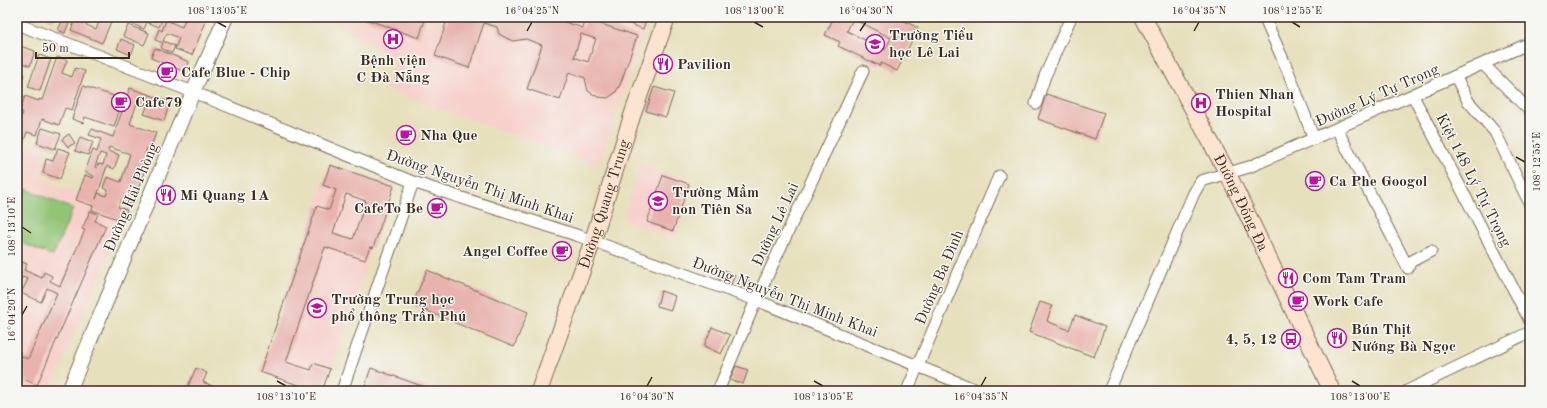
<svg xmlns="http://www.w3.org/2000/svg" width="1547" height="408" font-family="'Old Standard TT',serif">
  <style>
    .built { fill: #f7d0cb }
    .green { fill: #92c475; stroke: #66774a }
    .building { fill: #e8b2ad; fill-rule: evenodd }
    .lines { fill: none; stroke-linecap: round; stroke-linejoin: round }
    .minor-casing { stroke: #776a56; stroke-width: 13 }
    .tertiary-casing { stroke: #776a56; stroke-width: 16 }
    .secondary-casing { stroke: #776a56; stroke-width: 18 }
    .minor { stroke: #fff; stroke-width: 11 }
    .tertiary { stroke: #fff; stroke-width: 14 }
    .secondary { stroke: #fde4d0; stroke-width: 16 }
    .ticks { fill: none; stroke: #3b2a1e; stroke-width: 1.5 }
    .labels { text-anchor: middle; stroke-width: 3; stroke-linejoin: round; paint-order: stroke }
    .poi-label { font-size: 15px; font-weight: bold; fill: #3b2a1e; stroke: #f6f6f2; text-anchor: start }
    .street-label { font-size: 15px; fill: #3b2a1e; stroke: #f6f6f2 }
    .neatline { fill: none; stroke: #3b2a1e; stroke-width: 1.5 }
    .ticks-label { font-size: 10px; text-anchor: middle; fill: #3b2a1e }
  </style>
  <rect width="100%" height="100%" fill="#f6f6f2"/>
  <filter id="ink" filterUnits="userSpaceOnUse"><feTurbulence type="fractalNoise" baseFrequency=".025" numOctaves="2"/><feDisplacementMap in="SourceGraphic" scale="8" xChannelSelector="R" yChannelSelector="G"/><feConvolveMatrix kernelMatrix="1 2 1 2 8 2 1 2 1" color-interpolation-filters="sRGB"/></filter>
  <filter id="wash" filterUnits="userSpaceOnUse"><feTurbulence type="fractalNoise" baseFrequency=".012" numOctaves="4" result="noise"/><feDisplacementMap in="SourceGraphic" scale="16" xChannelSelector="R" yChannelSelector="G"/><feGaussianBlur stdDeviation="0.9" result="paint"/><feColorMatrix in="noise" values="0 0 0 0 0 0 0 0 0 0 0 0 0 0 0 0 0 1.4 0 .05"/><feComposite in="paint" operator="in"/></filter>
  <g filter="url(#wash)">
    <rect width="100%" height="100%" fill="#e7e0bd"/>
    <path class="built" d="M327,17h322l-51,149 -213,-77 10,-29z
      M834,17h63l21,11 -21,43 -16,-8 -1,3 -42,-20 2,-4 -15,-7z
      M28,145l16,4 -2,30 48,20 -3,9 36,13 -73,170h-23l-10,-4v-225z
      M641,164l53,18 -19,56 -53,-18z
      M330,165l64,21 -72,205h-6l-56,-19z"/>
    <path class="green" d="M17,185l56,24 -20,47 -36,-15z"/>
    <g id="blocks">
      <path class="building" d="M46,17h8l-1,4 -7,-3z
        M64,17h7l-6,16 -7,-3z
        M76,17h14l-4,8 10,4 5,-12h12l-11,26 -31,-13z
        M122,17h41l-4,10 -12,-5 -3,7 -23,-10z
        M183,17h25l-16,38 -17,-6 4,-11 -12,-5 -4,8 12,5 -3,7 -11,-5 2,-5 -8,-3 4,-11 3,2 4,-11 16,7 4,-9z
        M360,17h66l-7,21z
        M448,17h102l33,11 3,-9 51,17 -17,49 -5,8 -7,5 -10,-1 -10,-6 -3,-13 -16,-6 -9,28 -33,-11 15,-44 -16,-6 -13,2 -7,-3 -7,-4 -2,-7 -13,-4 -15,45 -34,-12zM581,34l15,5 -8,23 -14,-5z
        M625,17h22l-4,12 -20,-8z
        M834,17h63l21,11 -21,43 -16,-8 -1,3 -42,-20 2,-4 -15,-7zM853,19l38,19 -6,12 -38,-19z
        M128,25l21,8 -5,12 -21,-9z
        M121,39l14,6 -4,10 -14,-6z
        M17,45l18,6 -5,15 -13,-5z
        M155,48l34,14 -4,10 -34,-14z
        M39,55l12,4 -11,32 -12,-4z
        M57,57l10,3 -5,13 10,4 3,-9 10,3 -13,39 -7,-2 -6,17 -17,-6 -5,16 -10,-3 -6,17 -4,-1v-20l2,-2 -2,-1v-11l5,2 1,-4 -3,-1 5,-15 14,5v-2l3,1z
        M17,72l7,2 -7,18z
        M83,86l40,13 -9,28 -29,-10 -2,6 -11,-4z
        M654,87l20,6 -8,24 -20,-6z
        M130,88l40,14 -6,19 -20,-7 3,-7 -10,-4 -7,21 26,9 -6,16 -3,-1 -3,11 4,1 -15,45 -12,-4 -3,6 9,3 -4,11 -31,-11 1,-4 -17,-6 9,-25 8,3 1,-2 -9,-4 8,-22 4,2 4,-13 -12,-4 3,-6 21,8zM109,147l21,7 -9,28 -14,-5 -4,11 5,2 -2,6 -8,-3 -2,6 11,-33 7,3 5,-14 -11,-4zM100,153l6,2 -3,10 -5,-1 -1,4 -2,-1z
        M1046,94l58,19 -9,26 -57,-20z
        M42,128l19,6 -6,15 -18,-6z
        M69,134l6,9 -7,4 -6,-8z
        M80,137l13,5 -5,13 -13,-4z
        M58,148l12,4 -10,27 -17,-6 3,-14 7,2z
        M330,165l64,21 -21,62 -3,-1 -5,13 -40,-13 -39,115 25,8 2,-7 17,6 -8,22h-6l-56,-19 57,-166 12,4 7,-20 -13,-5zM346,194l20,7 -13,38 -20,-6z
        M663,175l26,9 -16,47 -26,-9z
        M90,211l8,3 -3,7 11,5 -69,159 -20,-9v-22l11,5 29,-66 -10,-5 -6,14 -20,-9 7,-14 -6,-2 -5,11v-28l10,4 -3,6 18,8 2,-6 8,4 -2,5 10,5 25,-56 -3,-1z
        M427,270l101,42 -14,35 -102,-42z
        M724,270l11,5 -5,12 -11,-5z
        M740,277l9,3 -4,10 -9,-4z
        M661,291l14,5 -4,14 -14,-4z
        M1040,302l12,4 -5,15 22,9 6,-15 30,12 -11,30 -65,-25z
        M712,327l18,8 -9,19 -17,-8z
        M736,366l12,4 -5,14 -13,-4z
        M196,368l11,5 -4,9 21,9h-31l1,-2 -6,-3z
        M371,368l65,23h-73z"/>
    </g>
  </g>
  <g filter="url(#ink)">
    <use href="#blocks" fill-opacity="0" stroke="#776a56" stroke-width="1"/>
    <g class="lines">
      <defs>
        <path id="minor" d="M1264,17l24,54 26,68
          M17,24l176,68 220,90 166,54 177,64 223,91
          M1483,64l47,47
          M1456,77l12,24 27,31 35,72
          M1413,96l117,225
          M1036,103l9,-27 26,-59
          M1337,129l71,139
          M1408,268l2,-6 21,-11
          M342,391l71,-209
          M718,391l38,-91 107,-229
          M907,391l92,-215
          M1109,391l85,-198 7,-12 48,-14 281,-124
          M1407,391l123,-59"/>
        <path id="tertiary" d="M69,391l124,-299 33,-75"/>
        <g id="secondary">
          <path id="s1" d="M1143,17l85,157 104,217"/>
          <path id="s2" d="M539,391l54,-151 39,-124 35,-99"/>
        </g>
      </defs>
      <use href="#minor" class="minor-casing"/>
      <use href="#tertiary" class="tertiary-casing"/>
      <use href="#secondary" class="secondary-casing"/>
      <use href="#minor" class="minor"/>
      <use href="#tertiary" class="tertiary"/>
      <use href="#secondary" class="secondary"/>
    </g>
  </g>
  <path class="ticks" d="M217,22l9,5M754,22l9,5M1292,22l8,5M527,31l5,-9M860,31l6,-9M1194,31l5,-9M1516,157l9,5M22,227l9,6M22,315l5,-9M277,381l9,5M814,381l9,5M1352,381l8,5M647,386l5,-9M981,386l5,-9"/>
  <defs>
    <symbol id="hospital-ring" viewBox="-11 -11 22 22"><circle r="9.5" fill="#f6f6f2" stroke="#b5179e" stroke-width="1.5"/><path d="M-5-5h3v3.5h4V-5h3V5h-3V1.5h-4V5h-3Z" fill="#b5179e"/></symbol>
    <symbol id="school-ring" viewBox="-11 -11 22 22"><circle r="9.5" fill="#f6f6f2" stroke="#b5179e" stroke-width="1.5"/><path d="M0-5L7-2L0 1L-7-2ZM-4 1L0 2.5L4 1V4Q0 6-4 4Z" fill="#b5179e"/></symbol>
    <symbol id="restaurant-ring" viewBox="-11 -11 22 22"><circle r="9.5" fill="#f6f6f2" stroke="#b5179e" stroke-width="1.5"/><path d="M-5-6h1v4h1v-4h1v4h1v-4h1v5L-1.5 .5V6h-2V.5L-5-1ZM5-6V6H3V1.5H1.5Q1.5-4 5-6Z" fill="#b5179e"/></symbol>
    <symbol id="cafe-ring" viewBox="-11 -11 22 22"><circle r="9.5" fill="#f6f6f2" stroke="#b5179e" stroke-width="1.5"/><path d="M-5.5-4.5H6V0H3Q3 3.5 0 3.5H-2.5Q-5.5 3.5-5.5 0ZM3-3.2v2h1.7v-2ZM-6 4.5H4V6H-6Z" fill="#b5179e"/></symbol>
    <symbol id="bus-ring" viewBox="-11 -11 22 22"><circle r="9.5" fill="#f6f6f2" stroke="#b5179e" stroke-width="1.5"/><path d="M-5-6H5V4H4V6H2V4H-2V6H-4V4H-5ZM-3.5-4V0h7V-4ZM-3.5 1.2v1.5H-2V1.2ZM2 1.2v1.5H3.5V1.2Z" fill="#b5179e"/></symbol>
  </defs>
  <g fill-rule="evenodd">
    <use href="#hospital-ring" x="382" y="28" width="22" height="22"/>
    <use href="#school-ring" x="864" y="33" width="22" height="22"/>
    <use href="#restaurant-ring" x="652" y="53" width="22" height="22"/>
    <use href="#cafe-ring" x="156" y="61" width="22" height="22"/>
    <use href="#cafe-ring" x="110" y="91" width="22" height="22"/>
    <use href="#hospital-ring" x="1190" y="92" width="22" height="22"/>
    <use href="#cafe-ring" x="395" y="124" width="22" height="22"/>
    <use href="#cafe-ring" x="1304" y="170" width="22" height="22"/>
    <use href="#restaurant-ring" x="155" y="184" width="22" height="22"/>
    <use href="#school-ring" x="647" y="190" width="22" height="22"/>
    <use href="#cafe-ring" x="426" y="197" width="22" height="22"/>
    <use href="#cafe-ring" x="551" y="240" width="22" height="22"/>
    <use href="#restaurant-ring" x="1277" y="267" width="22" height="22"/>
    <use href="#cafe-ring" x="1287" y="290" width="22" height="22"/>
    <use href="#school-ring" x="306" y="297" width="22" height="22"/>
    <use href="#restaurant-ring" x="1326" y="327" width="22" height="22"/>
    <use href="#bus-ring" x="1280" y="328" width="22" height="22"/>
  </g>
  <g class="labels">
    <g class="poi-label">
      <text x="889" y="40">Trường Tiểu<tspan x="889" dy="17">học Lê Lai</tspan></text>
      <text x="393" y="65" text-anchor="middle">Bệnh viện<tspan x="393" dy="17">C Đà Nẵng</tspan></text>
      <text x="677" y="69">Pavilion</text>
      <text x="181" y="77">Cafe Blue - Chip</text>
      <text x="1215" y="99">Thien Nhan<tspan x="1215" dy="17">Hospital</tspan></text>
      <text x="135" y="107">Cafe79</text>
      <text x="420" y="140">Nha Que</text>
      <text x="1329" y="186">Ca Phe Googol</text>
      <text x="672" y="197">Trường Mầm<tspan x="672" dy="17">non Tiên Sa</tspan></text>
      <text x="180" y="200">Mi Quang 1A</text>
      <text x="423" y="213" text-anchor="end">CafeTo Be</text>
      <text x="548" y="256" text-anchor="end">Angel Coffee</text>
      <text x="1302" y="283">Com Tam Tram</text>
      <text x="331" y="304">Trường Trung học<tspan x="331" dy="17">phổ thông Trần Phú</tspan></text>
      <text x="1312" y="306">Work Cafe</text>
      <text x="1351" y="334">Bún Thịt<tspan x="1351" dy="17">Nướng Bà Ngọc</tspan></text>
      <text x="1277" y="344" text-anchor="end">4, 5, 12</text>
    </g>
    <g class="street-label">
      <text transform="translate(1377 95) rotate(-24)" y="5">Đường Lý Tự Trọng</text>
      <text transform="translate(1474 180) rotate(63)" y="5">Kiệt 148 Lý Tự Trọng</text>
      <text transform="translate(480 186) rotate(19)" y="5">Đường Nguyễn Thị Minh Khai</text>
      <text transform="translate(131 197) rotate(-67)" y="5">Đường Hải Phòng</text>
      <text dy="5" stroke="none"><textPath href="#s1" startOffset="210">Đường Đống Đa</textPath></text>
      <text dy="5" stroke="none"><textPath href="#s2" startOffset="198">Đường Quang Trung</textPath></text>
      <text transform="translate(775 224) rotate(-65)" y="5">Đường Lê Lai</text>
      <text transform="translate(939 277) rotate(-67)" y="5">Đường Ba Đình</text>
      <text transform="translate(785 297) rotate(21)" y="5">Đường Nguyễn Thị Minh Khai</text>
    </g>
  </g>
  <rect width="1547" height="408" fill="none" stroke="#f6f6f2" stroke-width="44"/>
  <path d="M36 52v6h93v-6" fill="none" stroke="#3b2a1e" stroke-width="2"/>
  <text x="42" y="52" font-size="12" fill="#3b2a1e" stroke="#f6f6f2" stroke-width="3" paint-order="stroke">50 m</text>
  <rect x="22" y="22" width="1503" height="364" class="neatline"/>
  <g class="ticks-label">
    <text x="217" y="14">108°13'05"E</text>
    <text x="532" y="14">16°04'25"N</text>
    <text x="754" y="14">108°13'00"E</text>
    <text x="866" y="14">16°04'30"N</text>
    <text x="1199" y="14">16°04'35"N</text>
    <text x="1292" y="14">108°12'55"E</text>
    <text transform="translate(1536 162) rotate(-90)" y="4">108°12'55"E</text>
    <text transform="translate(11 227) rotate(-90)" y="4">108°13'10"E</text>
    <text transform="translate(11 315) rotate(-90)" y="4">16°04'20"N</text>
    <text x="286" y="400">108°13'10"E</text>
    <text x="647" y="400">16°04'30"N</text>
    <text x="823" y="400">108°13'05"E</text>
    <text x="981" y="400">16°04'35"N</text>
    <text x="1360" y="400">108°13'00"E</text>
  </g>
</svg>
